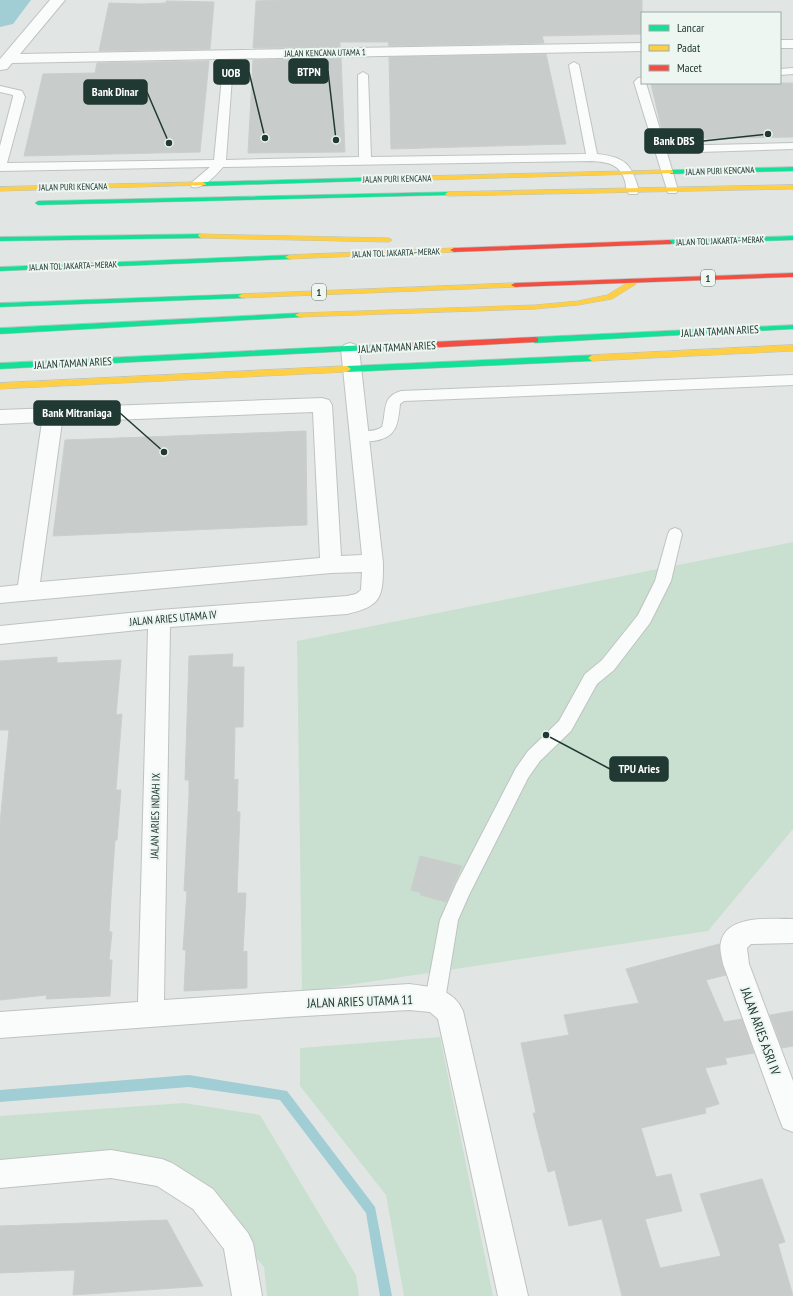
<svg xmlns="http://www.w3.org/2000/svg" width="793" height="1296" font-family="'PT Sans Narrow',sans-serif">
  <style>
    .green { fill: #c9e0d1 }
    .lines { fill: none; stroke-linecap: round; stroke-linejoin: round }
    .stream { fill: #a1cdd5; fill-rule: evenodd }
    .river { fill: #a1cdd5; fill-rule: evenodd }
    .building { fill: #c8cdcb; stroke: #cacfcd }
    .lane-casing { stroke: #bec3c1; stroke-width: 2 }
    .street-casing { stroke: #bec3c1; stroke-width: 2 }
    .fast-casing { stroke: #bbc3c1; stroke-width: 1 }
    .slow-casing { stroke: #bbc3c1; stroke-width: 1 }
    .jam-casing { stroke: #bbc3c1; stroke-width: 1 }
    .lane { fill: #fafbfb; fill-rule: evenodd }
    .street { fill: #fafbfb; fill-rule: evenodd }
    .fast { fill: #16e098; fill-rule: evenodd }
    .slow { fill: #ffcf43; fill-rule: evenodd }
    .jam { fill: #f24e42; fill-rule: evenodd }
    .labels { text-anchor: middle; stroke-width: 4; stroke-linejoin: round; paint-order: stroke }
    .far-street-label { font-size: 9px; fill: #203932; stroke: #eef6f2 }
    .shield { fill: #eef6f2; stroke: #5e726c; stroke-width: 1 }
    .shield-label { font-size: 10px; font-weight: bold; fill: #203932 }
    .street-label { font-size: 11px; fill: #203932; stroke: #eef6f2 }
    .near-street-label { font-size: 13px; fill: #203932; stroke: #eef6f2 }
    .leader { fill: none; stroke: #203932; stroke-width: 1.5 }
    .callout-dot { fill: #203932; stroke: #eef6f2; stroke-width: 1.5 }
    .callout { fill: #203932; stroke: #203932; stroke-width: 1.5 }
    .callout-label { font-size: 12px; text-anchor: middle; font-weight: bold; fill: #fff }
  </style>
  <rect width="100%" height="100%" fill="#e1e6e4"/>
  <path class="green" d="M793,542v287l-85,102 -406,61 -5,-351z
    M440,1037l53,259h-89l-18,-101 -86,-109v-38z
    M184,1103l76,12 96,160 3,21h-92l-3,-29 -70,-83 -194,-19v-49z"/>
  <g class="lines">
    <path class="stream" d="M189,1075l98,16 88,116 17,89h-12l-14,-83 -86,-113 -91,-13 -189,15v-12z"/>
    <path class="river" d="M0,0h31l-18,24 -13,3z"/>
  </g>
  <path class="building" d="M277,0h365v34l-100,2 2,7 -155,3 -1,-4h-48v5l-87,1 3,-47z
    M166,1l48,1 -4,47 -111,2 10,-48 33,1 24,-1z
    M546,54l20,90 -175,5 -2,-92z
    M341,58l4,94 -97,1 5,-93z
    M209,61l-9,91 -176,4 19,-82 52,-1 2,-10z
    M745,83h48v54l-129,2 -13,-55z
    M306,431l1,94 -254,11 12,-96z
    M233,654l-1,13h12l-1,60h-8l-1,53 4,-1 -1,33h3l-3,81h9l-3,59 4,-1v37l-63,3 2,-41h-3l4,-59h-3l5,-95v-16h-4l4,-124z
    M57,657v6l64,-3 -5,55 6,-1 -6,76h5l-4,50h-2l-4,58 -2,34h3l-3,28h3l-2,36 -64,3 1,-4 -47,5v-177l9,-93h-9v-69z
    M420,856l42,10 -16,36 -26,-7 1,-2 -10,-3z
    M719,944l3,20 4,11 -20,5 18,42 18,-3 12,34 -29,5 2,6 -22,4 14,36 -14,4 1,5 -65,15 15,49 15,-3 11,37 -37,8 15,49 61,-12 -21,-62 62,-15 23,63 -7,2 15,52h-171l-20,-77 -33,7 -14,-56 -7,2 -15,-59h3l-15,-70 48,-8 -5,-20 75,-12 -13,-34z
    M793,1011v35l-11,2 -12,-33z
    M167,1220l36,66 -130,9 2,-25 -75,3v-47z"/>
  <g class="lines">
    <defs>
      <path id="lane" d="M574,62l5,3 18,89c28,3 35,10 42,37l-2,3h-8c-3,-4 -3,-8 -4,-13 -5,-17 -17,-19 -33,-20l-369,6c-7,8 -20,23 -31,20l-2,-3 20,-17 -210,4v-25l13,-49v-2l-13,-3v-6l22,5 3,6 -18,66 207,-3 8,-83 5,-3 5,3 -6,83 133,-3 -1,-82 5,-3 5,3 3,82 215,-3 -17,-89z
        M793,68v6l-13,1v-6z
        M642,77v6h4l19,63 128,-3v6l-126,4 11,37 -2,3h-8l-34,-111 4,-4z
        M793,375v10l-389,16 -4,3c-2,20 -3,34 -27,37 -6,0 -13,1 -19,-1l-2,-4 2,-4c9,-2 20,1 28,-5 5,-16 -1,-30 19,-36z
        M675,528l5,2 2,4 -11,47 -21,42 -36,47 -17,14 -26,47 -31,30 -12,17 -59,117 -11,25 -13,80 -3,7 -7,2 -7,-2 -3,-7 15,-80 16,-36 60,-116 12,-17 31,-30 26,-47 17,-14 36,-45 17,-34 13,-47 2,-4z"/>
      <path id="street" d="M50,0h15l-45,54 622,-11v8l-630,12 -5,6 -7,1v-11z
        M780,40h13v8h-13z
        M350,343l6,2 3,4 24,214c0,34 -1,43 -36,51l-177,13 -6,373 245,-16c22,3 44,4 54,27l65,285h-30l-60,-277 -8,-7 -21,-2 -121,7 -288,21v-26l138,-10 10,-373 -148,15v-18l159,-16 188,-14 9,-2 5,-4 1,-18 -31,1 -331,30v-16l18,-2 24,-163 -42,2v-14l322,-12 7,2 3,5 9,151 21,-1 -21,-206 3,-4zM313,412l7,146 -280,24 22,-160z
        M793,919v24l-42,1 -4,4 2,16 44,117v51l-10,-4 -4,-10 -56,-154c-1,-6 -4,-16 -2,-22 6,-28 51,-23 72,-23z
        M111,1150l51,9 10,4 41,26 35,44 5,10 9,53h-30l-8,-47 -31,-40 -36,-23 -46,-8 -111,10v-28z"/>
      <path id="fast" d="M793,167v4l-122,3 -3,-2 3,-2z
        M427,176l2,1v2l-226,7 -3,-2 3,-2z
        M448,192l2,1v2l-412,10 -3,-2 3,-2z
        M201,234l3,2 -1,2 -203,3v-4z
        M793,236v4l-124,4 -3,-2 3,-2z
        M289,255l4,2 -2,2 -291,12v-4z
        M242,294h3v4l-245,9v-4z
        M299,313l4,2 -1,2 -302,17v-6z
        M793,325v4l-258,14 -4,-3 4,-3z
        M387,344l3,1v4l-390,20v-6z
        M592,355l4,3 -4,3 -245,11 -4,-3 4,-3z"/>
      <path id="slow" d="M671,170l2,1v2l-246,7 -3,-2 3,-2z
        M203,182l3,2 -1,1 -205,6v-4z
        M793,185v4l-345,7 -3,-2 3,-2z
        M199,234l190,4 3,2 -3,2 -188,-4 -3,-2z
        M454,248h2v4l-167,7 -4,-2 4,-2z
        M629,282h6l1,2 -24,15 -34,6 -43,4 -236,8 -4,-2 4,-2 236,-8 43,-4 29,-6z
        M515,283l4,2 -1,2 -276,11 -4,-2 4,-2z
        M793,345v6l-201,10 -4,-3 4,-3z
        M347,366l4,3 -4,3 -347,17v-6z"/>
      <path id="jam" d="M669,240l3,2 -1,2 -217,8 -4,-2 4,-2z
        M793,273v4l-278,10 -4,-2 4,-2z
        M535,337l3,1v4l-151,8 -4,-3 4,-3z"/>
    </defs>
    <use href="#lane" class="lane-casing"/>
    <use href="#street" class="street-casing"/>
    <use href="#fast" class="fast-casing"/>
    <use href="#slow" class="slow-casing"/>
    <use href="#jam" class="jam-casing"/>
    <use href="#lane" class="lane"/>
    <use href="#street" class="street"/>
    <use href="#fast" class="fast"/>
    <use href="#slow" class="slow"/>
    <use href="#jam" class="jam"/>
  </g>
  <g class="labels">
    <g class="far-street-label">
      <text transform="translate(325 53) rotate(-1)" y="3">JALAN KENCANA UTAMA 1</text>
      <text transform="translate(720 171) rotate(-2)" y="3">JALAN PURI KENCANA</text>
      <text transform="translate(397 179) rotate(-1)" y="3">JALAN PURI KENCANA</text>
      <text transform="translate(73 187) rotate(-1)" y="3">JALAN PURI KENCANA</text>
      <text transform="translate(720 241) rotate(-2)" y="3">JALAN TOL JAKARTA–MERAK</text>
      <text transform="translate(396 253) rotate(-2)" y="3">JALAN TOL JAKARTA–MERAK</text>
      <text transform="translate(73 266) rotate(-2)" y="3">JALAN TOL JAKARTA–MERAK</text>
    </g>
    <g class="shield">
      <rect x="701" y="270" width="14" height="16" rx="3"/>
      <rect x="312" y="284" width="14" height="16" rx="3"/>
    </g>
    <g class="shield-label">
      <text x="708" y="282">1</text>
      <text x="319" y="296">1</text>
    </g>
    <g class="street-label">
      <text transform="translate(720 331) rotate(-3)" y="4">JALAN TAMAN ARIES</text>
      <text transform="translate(397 347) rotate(-3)" y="4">JALAN TAMAN ARIES</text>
      <text transform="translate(73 363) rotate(-3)" y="4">JALAN TAMAN ARIES</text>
      <text transform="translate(173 618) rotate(-5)" y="4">JALAN ARIES UTAMA IV</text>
      <text transform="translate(155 816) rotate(-89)" y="4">JALAN ARIES INDAH IX</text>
    </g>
    <g class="near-street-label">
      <text transform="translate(360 1001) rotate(-2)" y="5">JALAN ARIES UTAMA 11</text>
      <text transform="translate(761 1031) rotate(70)" y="5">JALAN ARIES ASRI IV</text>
    </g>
  </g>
  <path class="leader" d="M336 140L328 71M265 138L249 72M169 143L147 92M768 134L703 141M164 452L120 413M546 735L610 769"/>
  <g class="callout-dot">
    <circle cx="336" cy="140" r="4"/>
    <circle cx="265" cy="138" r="4"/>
    <circle cx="169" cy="143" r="4"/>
    <circle cx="768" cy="134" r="4"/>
    <circle cx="164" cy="452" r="4"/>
    <circle cx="546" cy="735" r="4"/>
  </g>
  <g class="callout">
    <rect x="289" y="59" width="39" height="24" rx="4"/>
    <rect x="214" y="60" width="35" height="24" rx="4"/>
    <rect x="84" y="80" width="63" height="24" rx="4"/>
    <rect x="645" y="129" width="58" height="24" rx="4"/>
    <rect x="34" y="401" width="86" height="24" rx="4"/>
    <rect x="610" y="757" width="58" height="24" rx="4"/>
  </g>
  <g class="callout-label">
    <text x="309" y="76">BTPN</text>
    <text x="231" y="77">UOB</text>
    <text x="115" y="96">Bank Dinar</text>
    <text x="674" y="145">Bank DBS</text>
    <text x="77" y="417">Bank Mitraniaga</text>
    <text x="639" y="773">TPU Aries</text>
  </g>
  <rect x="641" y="12" width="140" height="72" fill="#eef6f2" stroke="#9caaa5"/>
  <rect x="649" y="25" width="20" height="6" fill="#16e098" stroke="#9caaa5"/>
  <text x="677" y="32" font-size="12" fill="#203932">Lancar</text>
  <rect x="649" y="45" width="20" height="6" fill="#ffcf43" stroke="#9caaa5"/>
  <text x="677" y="52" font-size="12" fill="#203932">Padat</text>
  <rect x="649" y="65" width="20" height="6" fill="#f24e42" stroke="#9caaa5"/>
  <text x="677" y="72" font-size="12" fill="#203932">Macet</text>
</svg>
